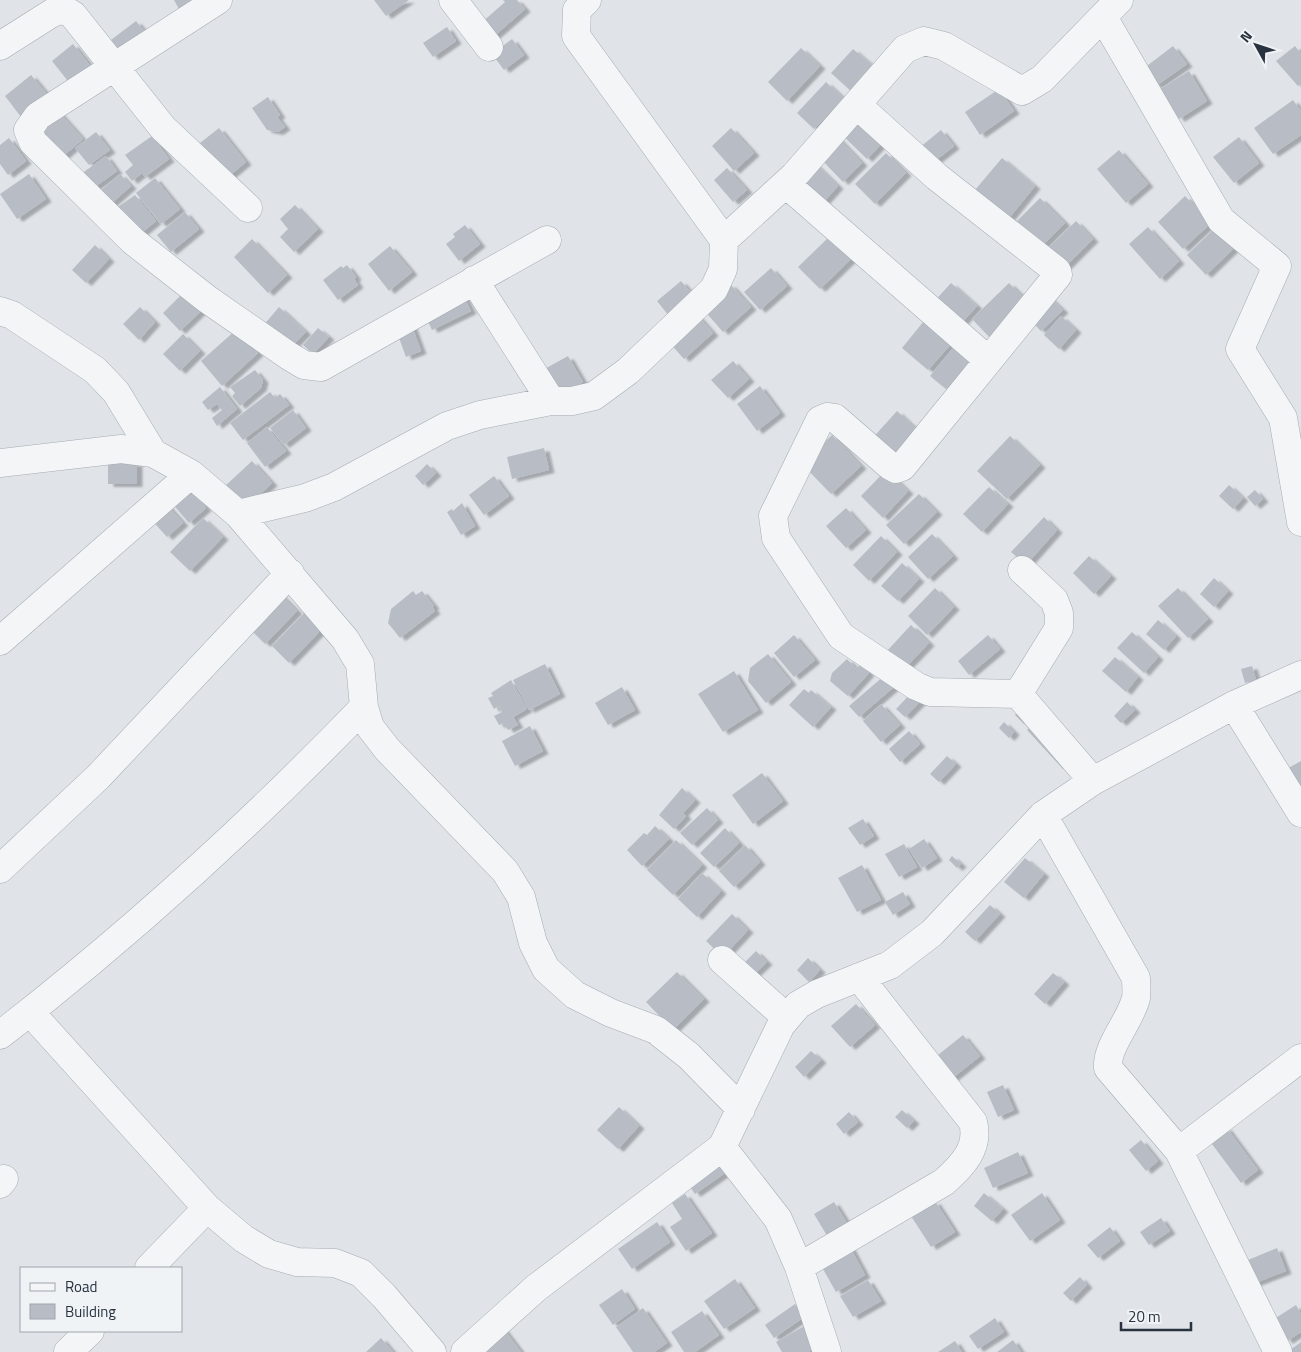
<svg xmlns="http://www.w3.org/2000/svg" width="1301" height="1352" font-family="'Titillium Web',sans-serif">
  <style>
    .building { fill: #b8bdc5; filter: url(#shadow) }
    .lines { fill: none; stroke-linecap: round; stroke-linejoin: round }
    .minor-casing { stroke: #a5abb3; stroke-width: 29 }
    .minor { stroke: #f3f5f7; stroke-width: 28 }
  </style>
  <defs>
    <filter id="shadow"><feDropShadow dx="5.5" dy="3" stdDeviation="1" flood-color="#0004"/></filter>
  </defs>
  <rect width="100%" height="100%" fill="#e0e4e9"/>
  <path class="building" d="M174,0h25l-19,11z
    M374,0h35l-23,16z
    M503,0h14l8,9 -32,28 -12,-14 24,-21z
    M136,21l14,17 -34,25 -13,-17z
    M447,27l9,14 -23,16 -10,-14z
    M512,39l12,16 -20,15 -12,-16z
    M73,44l19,24 -21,17 -19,-24z
    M1173,46l14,18 -31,22 -13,-17z
    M1295,46l6,8v29l-3,3 -22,-25z
    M801,48l19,18 -33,35 -19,-19z
    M853,49l21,18 -22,25 -21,-19z
    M1189,71l18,30 -28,18 -19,-30z
    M31,75l20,24 -27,22 -19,-25z
    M826,82l17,16 -29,31 -17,-16z
    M999,89l15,22 -34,24 -15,-23z
    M268,97l12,18 -3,2 8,10 -7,5 -11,-2 -15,-22z
    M1293,100l8,11v24l-28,19 -19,-26z
    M56,109l27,30 -22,19 -26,-30z
    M857,112l29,27 -19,20 -29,-28z
    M219,128l27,34 -18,15 -28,-34z
    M731,128l23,25 -20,18 -22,-25z
    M941,130l13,16 -23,18 -12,-16z
    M96,132l14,18 -21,15 -14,-17z
    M152,136l17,23 -24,18 -3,-4 -10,8 -7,-9 8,-7 -8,-10z
    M837,137l25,26 -19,19 -25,-26z
    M1239,137l20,26 -25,20 -21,-26z
    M9,138l17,23 -18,14 -8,-11v-19z
    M1119,150l29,34 -22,19 -29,-34z
    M886,153l20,20 -31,31 -20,-20z
    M106,156l11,15 -25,18 -11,-15z
    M1002,158l33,28 -26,32 -34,-28z
    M812,161l26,25 -18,20 -27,-25z
    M727,168l20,22 -14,12 -19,-22z
    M29,174l17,25 -29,20 -17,-25z
    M120,174l11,12 -27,24 -11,-13z
    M155,178l25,31 -19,15 -25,-31z
    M135,195l21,26 -17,14 -27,-24z
    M1185,196l26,27 -28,26 -25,-27z
    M1040,198l25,25 -25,25 -25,-25z
    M295,205l23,24 -24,23 -14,-15 8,-8 -8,-10z
    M185,212l14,17 -28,23 -14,-17z
    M1076,221l17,18 -29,29 -18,-18z
    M465,225l15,19 -21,17 -13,-17 9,-7 -2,-3z
    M1148,227l31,34 -19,18 -31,-35z
    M1216,227l20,19 -30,29 -19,-20z
    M831,235l22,22 -33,32 -22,-22z
    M252,239l35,36 -19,18 -34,-36z
    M95,245l14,14 -23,24 -14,-13z
    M390,246l22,26 -23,19 -21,-27z
    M347,265l9,12 -2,2 4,6 -20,15 -15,-20 18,-14 2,2z
    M771,268l16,18 -27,24 -16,-18z
    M681,281l17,20 -25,20 -16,-20z
    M951,283l26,23 -21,23 -26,-23z
    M1009,283l22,22 -37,37 -22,-23z
    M730,284l21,23 -28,25 -20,-23z
    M186,290l18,18 -24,23 -17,-18z
    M462,293l9,18 -39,19 -9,-19z
    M1047,295l16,15 -22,21 -15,-15z
    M140,307l15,15 -16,18 -16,-16z
    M279,307l27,25 -19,19 -25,-24z
    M697,315l16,18 -29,26 -16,-18z
    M1061,316l15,14 -17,19 -15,-14z
    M410,321l11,30 -15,6 -11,-30z
    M924,321l27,23 -23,26 -26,-22z
    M318,328l11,9 -16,17 -10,-9z
    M237,329l21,24 -36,33 -21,-25z
    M183,334l17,17 -20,20 -17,-17z
    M954,347l16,13 -24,29 -16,-13z
    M568,356l15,26 -27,15 -15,-26z
    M733,361l16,18 -21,19 -17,-18z
    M255,370l8,10 -2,8 -21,18 -8,-10 3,-3 -5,-6z
    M760,386l20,27 -23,18 -20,-27z
    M220,387l17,22 -20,17 -5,-8 10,-8 -5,-6 -9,6 -6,-8z
    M270,392l5,6 5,-4 9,11 -46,35 -13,-17z
    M293,410l13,18 -22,17 -14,-17z
    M897,411l21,20 -28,31 -21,-20z
    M267,427l19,24 -21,16 -18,-24z
    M832,435l29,31 -30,28 -29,-30z
    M1010,436l30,29 -33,34 -30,-28z
    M544,448l5,22 -37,9 -5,-22z
    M252,461l20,22 -28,26 -20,-22z
    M108,463h29v21h-29z
    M427,464l9,9 -13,12 -8,-9z
    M886,470l22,21 -25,27 -22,-22z
    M494,476l15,20 -25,19 -15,-20z
    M1229,485l14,13 -10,11 -14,-13z
    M187,486l19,22 -17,15 -19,-22z
    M989,487l19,17 -26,28 -19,-18z
    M1255,490l8,9 -8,7 -8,-9z
    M919,494l18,18 -33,32 -18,-19z
    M165,503l18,20 -16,14 -18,-20z
    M462,503l13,23 -14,9 -14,-23 5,-3 1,2z
    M846,508l20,22 -20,18 -20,-22z
    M1044,517l13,13 -31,35 -15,-13z
    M203,518l20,19 -33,34 -20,-19z
    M932,534l21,22 -25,23 -20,-22z
    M881,536l16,16 -28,29 -16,-16z
    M1089,556l22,20 -17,18 -21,-21z
    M902,563l17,16 -21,22 -17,-15z
    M1214,578l14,13 -14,16 -14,-13z
    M935,588l19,19 -27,28 -19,-19z
    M1178,588l30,31 -20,19 -30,-32z
    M277,591l20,20 -32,33 -20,-20z
    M413,591l3,4 6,-4 12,15 -2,1 3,4 -35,27 -12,-15 3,-14z
    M305,612l17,17 -33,34 -17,-17z
    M1158,620l18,16 -12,14 -18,-16z
    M911,625l18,18 -25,26 -18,-17z
    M1132,632l26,25 -14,16 -27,-25z
    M794,635l21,25 -21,17 -20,-24z
    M988,635l12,14 -31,26 -11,-14z
    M768,654l23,28 -25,21 -18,-22 2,-13z
    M1115,657l23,20 -12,15 -24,-21z
    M847,659l9,9 4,-3 9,8 -21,23 -18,-15 2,-8z
    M545,664l15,30 -31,16 -16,-30z
    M1252,666l4,14 -11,3 -4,-14z
    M734,671l24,39 -35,22 -25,-38z
    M885,675l10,11 -36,31 -10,-11z
    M511,680l16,29 -14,8 5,8 -10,5 -4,-7 -5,2 -5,-9 8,-4 -4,-6 -4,3 -6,-11 5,-2 -2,-3z
    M622,687l13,23 -27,15 -13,-22z
    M804,689l5,4 2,-3 20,17 -18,20 -24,-22z
    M914,690l9,9 -18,18 -9,-8z
    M1127,702l8,8 -14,13 -7,-7z
    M881,704l19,21 -19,17 -18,-21z
    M1021,708l10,9 -7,7 -9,-9z
    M1004,722l10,10 -5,6 -10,-10z
    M1035,723l36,39 -8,7 -36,-39z
    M530,726l13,25 -28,15 -13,-25z
    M909,731l11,13 -20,18 -11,-13z
    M947,756l9,8 -17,18 -9,-8z
    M1301,761v48l-20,-37z
    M762,773l21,28 -30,23 -21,-29z
    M682,788l13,12 -12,13 3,3 -12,13 -15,-14z
    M707,808l11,12 -26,25 -12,-12z
    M863,819l11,17 -14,9 -12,-17z
    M655,826l14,13 -27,27 -15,-16 17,-17 3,2z
    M725,828l14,15 -25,24 -14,-14z
    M924,839l13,19 -15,10 -13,-19z
    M676,840l26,25 -29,30 -26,-25z
    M904,844l13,23 -18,10 -14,-23z
    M745,845l15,17 -26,25 -15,-16z
    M952,856l9,8 -4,4 -8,-8z
    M1025,858l19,16 -20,24 -20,-16z
    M862,865l19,35 -24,12 -19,-34z
    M702,873l19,18 -24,26 -19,-18z
    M903,892l7,12 -17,11 -8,-13z
    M990,905l10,9 -25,27 -10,-9z
    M732,914l16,16 -25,27 -17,-16z
    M756,951l11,11 -19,18 -11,-10z
    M808,958l12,12 -11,12 -12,-12z
    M677,972l27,27 -31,31 -27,-28z
    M1053,973l11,9 -19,22 -11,-10z
    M856,1004l19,21 -25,22 -19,-21z
    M963,1035l17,21 -35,28 -17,-21z
    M811,1051l10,9 -17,17 -9,-10z
    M1003,1085l11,25 -16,7 -11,-25z
    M619,1107l20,19 -21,23 -21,-19z
    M902,1110l12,11 -7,7 -12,-11z
    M849,1112l9,10 -14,12 -8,-10z
    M1226,1127l32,43 -17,13 -32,-43z
    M1141,1140l17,21 -12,10 -17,-21z
    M1018,1152l10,21 -35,15 -9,-20z
    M718,1162l7,11 -30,21 -7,-10z
    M984,1193l19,16 -11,12 -18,-15z
    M1042,1193l18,27 -30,21 -19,-26z
    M685,1194l27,39 -26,18 -16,-24 12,-8 -10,-16z
    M935,1201l20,31 -24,15 -20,-31z
    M834,1202l18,29 -20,13 -18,-30z
    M1161,1218l9,13 -21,14 -9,-13z
    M657,1222l13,20 -38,27 -14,-20z
    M1110,1227l10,14 -22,17 -11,-13z
    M849,1245l16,30 -29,17 -17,-30z
    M1277,1248l9,23 -36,14 -9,-22z
    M1080,1277l7,8 -16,16 -8,-8z
    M735,1279l20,29 -31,21 -20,-28z
    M868,1280l13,21 -28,16 -13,-21z
    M622,1289l13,20 -22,16 -14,-20z
    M795,1304l9,13 -30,21 -9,-13z
    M1296,1305l5,9v18l-14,9 -13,-22z
    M643,1308l24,35 -13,9h-21l-17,-25z
    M702,1311l17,24 -24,17h-11l-13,-20z
    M995,1318l9,14 -26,17 -9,-13z
    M806,1325l12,21 -10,6h-26l-6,-10z
    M502,1327l19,25h-51z
    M381,1338l12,14h-27z
    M1013,1340l8,12h-24z
    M955,1341l7,11h-24z
    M1301,1342v10h-14z"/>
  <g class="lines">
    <defs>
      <path id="minor" d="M218,0l-180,116 -10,14 5,12 100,99 74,58 82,57 15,9 17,2 226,-127
        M453,0l36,47
        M587,0l-10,10 -1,26 148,204
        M1103,17l118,203 56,46 -37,83 43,69 18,104
        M0,46l52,-33 11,-4 10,6 90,113 85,80
        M857,105l80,72 120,94 1,4 -156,192 -6,2 -7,-4 -54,-47 -8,-1 -7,3 -47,96 3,22 65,98 75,50 14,6 88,2 75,87
        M786,184l202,176
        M474,280l77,121
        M0,311l12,4 83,55 21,22 37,61
        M0,463l121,-14 32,4 38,21 47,40 107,125 15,25 4,43 6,20 17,22 118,122 16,26 12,46 13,26 29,26 36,18 45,17 33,26 52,53
        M238,514l67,-16 29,-11 113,-61 33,-11 71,-14h21l22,-5 34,-25 86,-82 9,-20 1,-29 70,-64 111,-127 19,-8 20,5 78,45 20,-12 77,-79
        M0,641l191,-167
        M1018,694l41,-66v-15l-5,-13 -32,-30
        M1234,705l67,108
        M1043,815l93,163c0,6 1,14 0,20 -5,22 -30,48 -28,70l71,83 122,-93
        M0,869l98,-92 192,-204
        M722,960l65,58
        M30,1012l177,196 37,31 25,15 28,8 38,1 26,10 23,23 48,56
        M0,1035c129,-100 250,-210 364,-328
        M722,1147l56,72 21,48 28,85
        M1179,1151l99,201
        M0,1184l4,-5
        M799,1267l145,-85c18,-16 36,-34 29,-60l-114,-145
        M149,1268l58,-60
        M68,1352l22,-21
        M465,1352l71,-64 186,-141 59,-122 17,-20 19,-11 73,-29 42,-32 111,-118 50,-34 141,-76 67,-30"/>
    </defs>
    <use href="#minor" class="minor-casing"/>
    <use href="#minor" class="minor"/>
  </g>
  <rect x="20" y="1267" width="162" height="65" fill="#f0f3f6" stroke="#a0a6ad"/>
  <rect x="30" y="1283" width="25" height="8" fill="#f3f5f7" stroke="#a0a6ad"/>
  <text x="65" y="1292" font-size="15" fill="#293340">Road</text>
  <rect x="30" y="1304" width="25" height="15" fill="#b8bdc5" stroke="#a0a6ad"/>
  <text x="65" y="1317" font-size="15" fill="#293340">Building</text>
  <g transform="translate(1256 45) rotate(310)" stroke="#f0f3f6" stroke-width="4" paint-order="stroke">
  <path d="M0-4L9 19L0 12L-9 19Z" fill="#293340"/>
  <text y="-8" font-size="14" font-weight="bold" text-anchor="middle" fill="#293340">N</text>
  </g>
  <path d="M1121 1322v8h70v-8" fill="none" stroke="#293340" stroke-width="2.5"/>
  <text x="1128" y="1322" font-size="15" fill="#293340" stroke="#f0f3f6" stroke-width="4" paint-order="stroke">20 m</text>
</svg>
